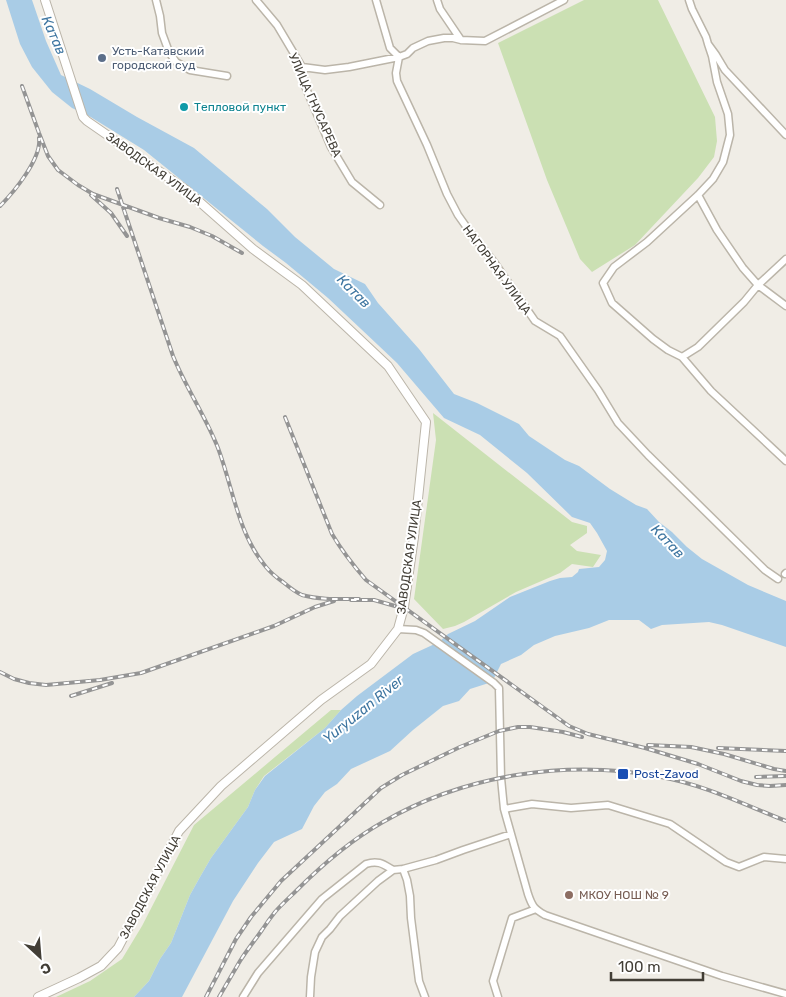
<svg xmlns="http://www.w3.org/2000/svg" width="786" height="997" font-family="Rubik,sans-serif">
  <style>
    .green { fill: #cbe0b3 }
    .water { fill: #a9cce6 }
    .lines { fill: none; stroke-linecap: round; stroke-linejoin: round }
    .minor-casing { stroke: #bbb5a9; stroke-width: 9 }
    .tertiary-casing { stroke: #bbb5a9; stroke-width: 10 }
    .minor { stroke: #fff; stroke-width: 6 }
    .tertiary { stroke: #fff; stroke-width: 8 }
    .rail-casing { stroke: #949494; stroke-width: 4 }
    .rail { stroke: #fff; stroke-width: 2; stroke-dasharray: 5.5; stroke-linecap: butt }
    .service-dot { fill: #5c6f8a; stroke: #fff; stroke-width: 2 }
    .culture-dot { fill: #0f9aa8; stroke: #fff; stroke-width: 2 }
    .transit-dot { fill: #1a4fb4; stroke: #fff; stroke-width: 2 }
    .education-dot { fill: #8d6e63; stroke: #fff; stroke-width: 2 }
    .labels { text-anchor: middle; stroke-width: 4; stroke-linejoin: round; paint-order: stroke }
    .service-label { font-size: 12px; fill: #4e5e75; stroke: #fff; text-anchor: start }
    .street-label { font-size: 12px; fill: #423e36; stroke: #fff }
    .culture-label { font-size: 12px; fill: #0d838f; stroke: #fff; text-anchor: start }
    .transit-label { font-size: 12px; fill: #164399; stroke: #fff; text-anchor: start }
    .education-label { font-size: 12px; fill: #785e54; stroke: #fff; text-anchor: start }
    .water-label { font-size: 14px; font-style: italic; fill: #3d75a0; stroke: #fff }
  </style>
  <rect width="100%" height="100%" fill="#f0ede6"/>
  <path class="green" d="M584,0h74l57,117 2,24 -3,16 -16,21 -63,67 -43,27 -12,-13 -33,-79 -49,-137z
    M433,413l139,109 15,4v7l-17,12 7,6 24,4 -8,12 -21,-3 -12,9 -44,19 -52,30 -9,4 -12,3 -29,-30 22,-159z
    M331,710h10l-16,18 -61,48 -9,14 -7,17 -37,51 -11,19 -10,18 -19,48 -11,16 -11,22 -15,16h-78l34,-16 32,-22 20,-33 52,-101z"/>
  <path class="water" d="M6,0h26l14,41 15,34 29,14 47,28 57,31 73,61 28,28 39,32 31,15 13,19 41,46 35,45 23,9 42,21 10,12 36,24 14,6 31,23 26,16 11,4 12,13 13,10 15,15 15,12 46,26 38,16v46l-64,-22 -13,-3 -47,3 -11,4 -12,-9h-30l-20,8 -34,8 -21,9 -13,10 -20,9 -9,18 -22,7 -11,12 -16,5 -30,24 -23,21 -39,18 -14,15 -12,8 -11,14 -12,23 -28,13 -16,21 -25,38 -51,96h-48l15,-16 11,-22 11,-16 19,-48 10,-18 11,-19 37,-51 7,-17 10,-14 60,-48 16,-18 16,-14 56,-42 26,-12 9,-8 27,-13 35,-24 40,-16 10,-3 12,-1 6,-5 1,-3 20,-2 6,-7 2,-9 -10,-18 -7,-10 -18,-6 -45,-44 -47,-38 -36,-17 -47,-55 -19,-18 -50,-47 -42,-35 -23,-17 -119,-96 -55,-34 -17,-8 -20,-16 -20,-25 -12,-23z"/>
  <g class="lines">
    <defs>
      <path id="minor" d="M156,0l4,16 2,17 7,19 7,10 14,8 37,6
        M256,0l21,25 25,42 3,19 26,61 21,35 28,23
        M376,0l14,48 9,9 -3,16 1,8 30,64 20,49 11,21 12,17 24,30 41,59 25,15 38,54 20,33 30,32 117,115 13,9
        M437,0l3,9 21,31
        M689,0l3,9 14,28 2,7 8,11 9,15 61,65
        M708,44l4,12 5,26 11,32 2,21 -7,27 -10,17 -15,16 -51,47 -33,25 -11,16 9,20 41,36 15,11 14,7 16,-10 46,-45 14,-17 28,-26
        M302,67l23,3 24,-3 50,-10 8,-3 6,-6 15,-7 16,-3h9l8,2 24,1 79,-41
        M698,195l19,35 26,38 15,17 28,21
        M682,357l29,34 75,70
        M785,574l1,-1
        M398,629l18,1 8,3 70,50 5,5 2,90 3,31 24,85c4,12 6,15 17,21l177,61 64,18
        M504,809l28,-5 39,4 37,-3 62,19 56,38 13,5 25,-10 22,2
        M403,869l4,11 3,16 1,22 8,63 6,16
        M243,997l15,-24 64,-74 44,-35c12,-4 17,0 27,6
        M310,997l1,-20 4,-25 7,-15 8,-8 10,-13 38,-35 15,-11 10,-1 33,-9 27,-10 48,-16
        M498,997l-5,-16 19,-63 24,-9"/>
      <path id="tertiary" d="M38,997l41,-19 22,-12 17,-18 61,-117 42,-45 100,-86 50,-36 27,-35 6,-22 10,-70 12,-115 -38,-56 -86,-81 -49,-36 -68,-60 -98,-68 -4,-4 -38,-117"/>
    </defs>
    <use href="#minor" class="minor-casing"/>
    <use href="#tertiary" class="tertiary-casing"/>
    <use href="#minor" class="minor"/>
    <use href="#tertiary" class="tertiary"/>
    <defs>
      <path id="rail" d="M22,86l17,47 9,23 10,14 20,15 15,9 66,24 31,9 22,9 30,17
        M117,189l56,167c13,32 33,61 45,92 15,40 20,86 48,119 5,6 11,11 17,15 6,5 12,10 19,13 18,5 38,4 57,4
        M91,195l20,18 16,23
        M0,206c14,-14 42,-48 39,-68
        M285,417l47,117c10,17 21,31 34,46l203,146 19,8 57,14 53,16 43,17 16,4 13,1 16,-1
        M351,600h23l21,6
        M0,672l14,7 15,4 17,2 54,-5 41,-7 133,-47 41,-19 19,-6
        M71,696l41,-13
        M648,745l43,2 33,7 50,15 12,2
        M718,748l68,3
        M756,777l30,-1
        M206,997l30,-58 15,-22 30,-36 100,-93 21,-13 58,-28 39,-16 19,-4h12l33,5 19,5
        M219,997c7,-12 14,-24 21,-36 7,-11 15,-21 22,-31 4,-6 9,-13 13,-18 7,-8 15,-15 22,-22 26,-26 54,-50 86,-68 83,-48 185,-63 278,-45 44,8 84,28 125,44"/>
    </defs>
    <use href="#rail" class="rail-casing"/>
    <use href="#rail" class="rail"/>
  </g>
  <circle class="service-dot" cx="102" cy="58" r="5"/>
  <circle class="culture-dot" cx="184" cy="107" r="5"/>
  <rect class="transit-dot" x="617" y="768" width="12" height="12" rx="2.5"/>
  <circle class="education-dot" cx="569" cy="895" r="5"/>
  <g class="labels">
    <g class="service-label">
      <text x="112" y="55">Усть-Катавский<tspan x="112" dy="14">городской суд</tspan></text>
    </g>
    <g class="street-label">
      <text transform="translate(315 105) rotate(66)" y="4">УЛИЦА ГНУСАРЕВА</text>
      <text transform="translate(154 169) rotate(36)" y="4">ЗАВОДСКАЯ УЛИЦА</text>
      <text transform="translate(497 270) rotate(54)" y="4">НАГОРНАЯ УЛИЦА</text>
      <text transform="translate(409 557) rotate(-82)" y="4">ЗАВОДСКАЯ УЛИЦА</text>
      <text transform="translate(150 887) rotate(-62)" y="4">ЗАВОДСКАЯ УЛИЦА</text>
    </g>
    <g class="culture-label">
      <text x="194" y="111">Тепловой пункт</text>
    </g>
    <g class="transit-label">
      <text x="634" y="778">Post-Zavod</text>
    </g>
    <g class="education-label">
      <text x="579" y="899">МКОУ НОШ № 9</text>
    </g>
    <g class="water-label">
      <text transform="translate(54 35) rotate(66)" y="5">Катав</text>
      <text transform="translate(354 291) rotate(45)" y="5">Катав</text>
      <text transform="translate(668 541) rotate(46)" y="5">Катав</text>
      <text transform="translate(363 709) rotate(-39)" y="5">Yuryuzan River</text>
    </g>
  </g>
  <g transform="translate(40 957) rotate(154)" stroke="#ffffff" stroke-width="4" paint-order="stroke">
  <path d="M0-4L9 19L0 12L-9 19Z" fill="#423e36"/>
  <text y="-8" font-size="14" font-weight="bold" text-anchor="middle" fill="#423e36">С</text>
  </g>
  <path d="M611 972v8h92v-8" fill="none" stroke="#423e36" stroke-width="2.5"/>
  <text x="618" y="972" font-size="15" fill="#423e36" stroke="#ffffff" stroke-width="4" paint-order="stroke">100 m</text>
</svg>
